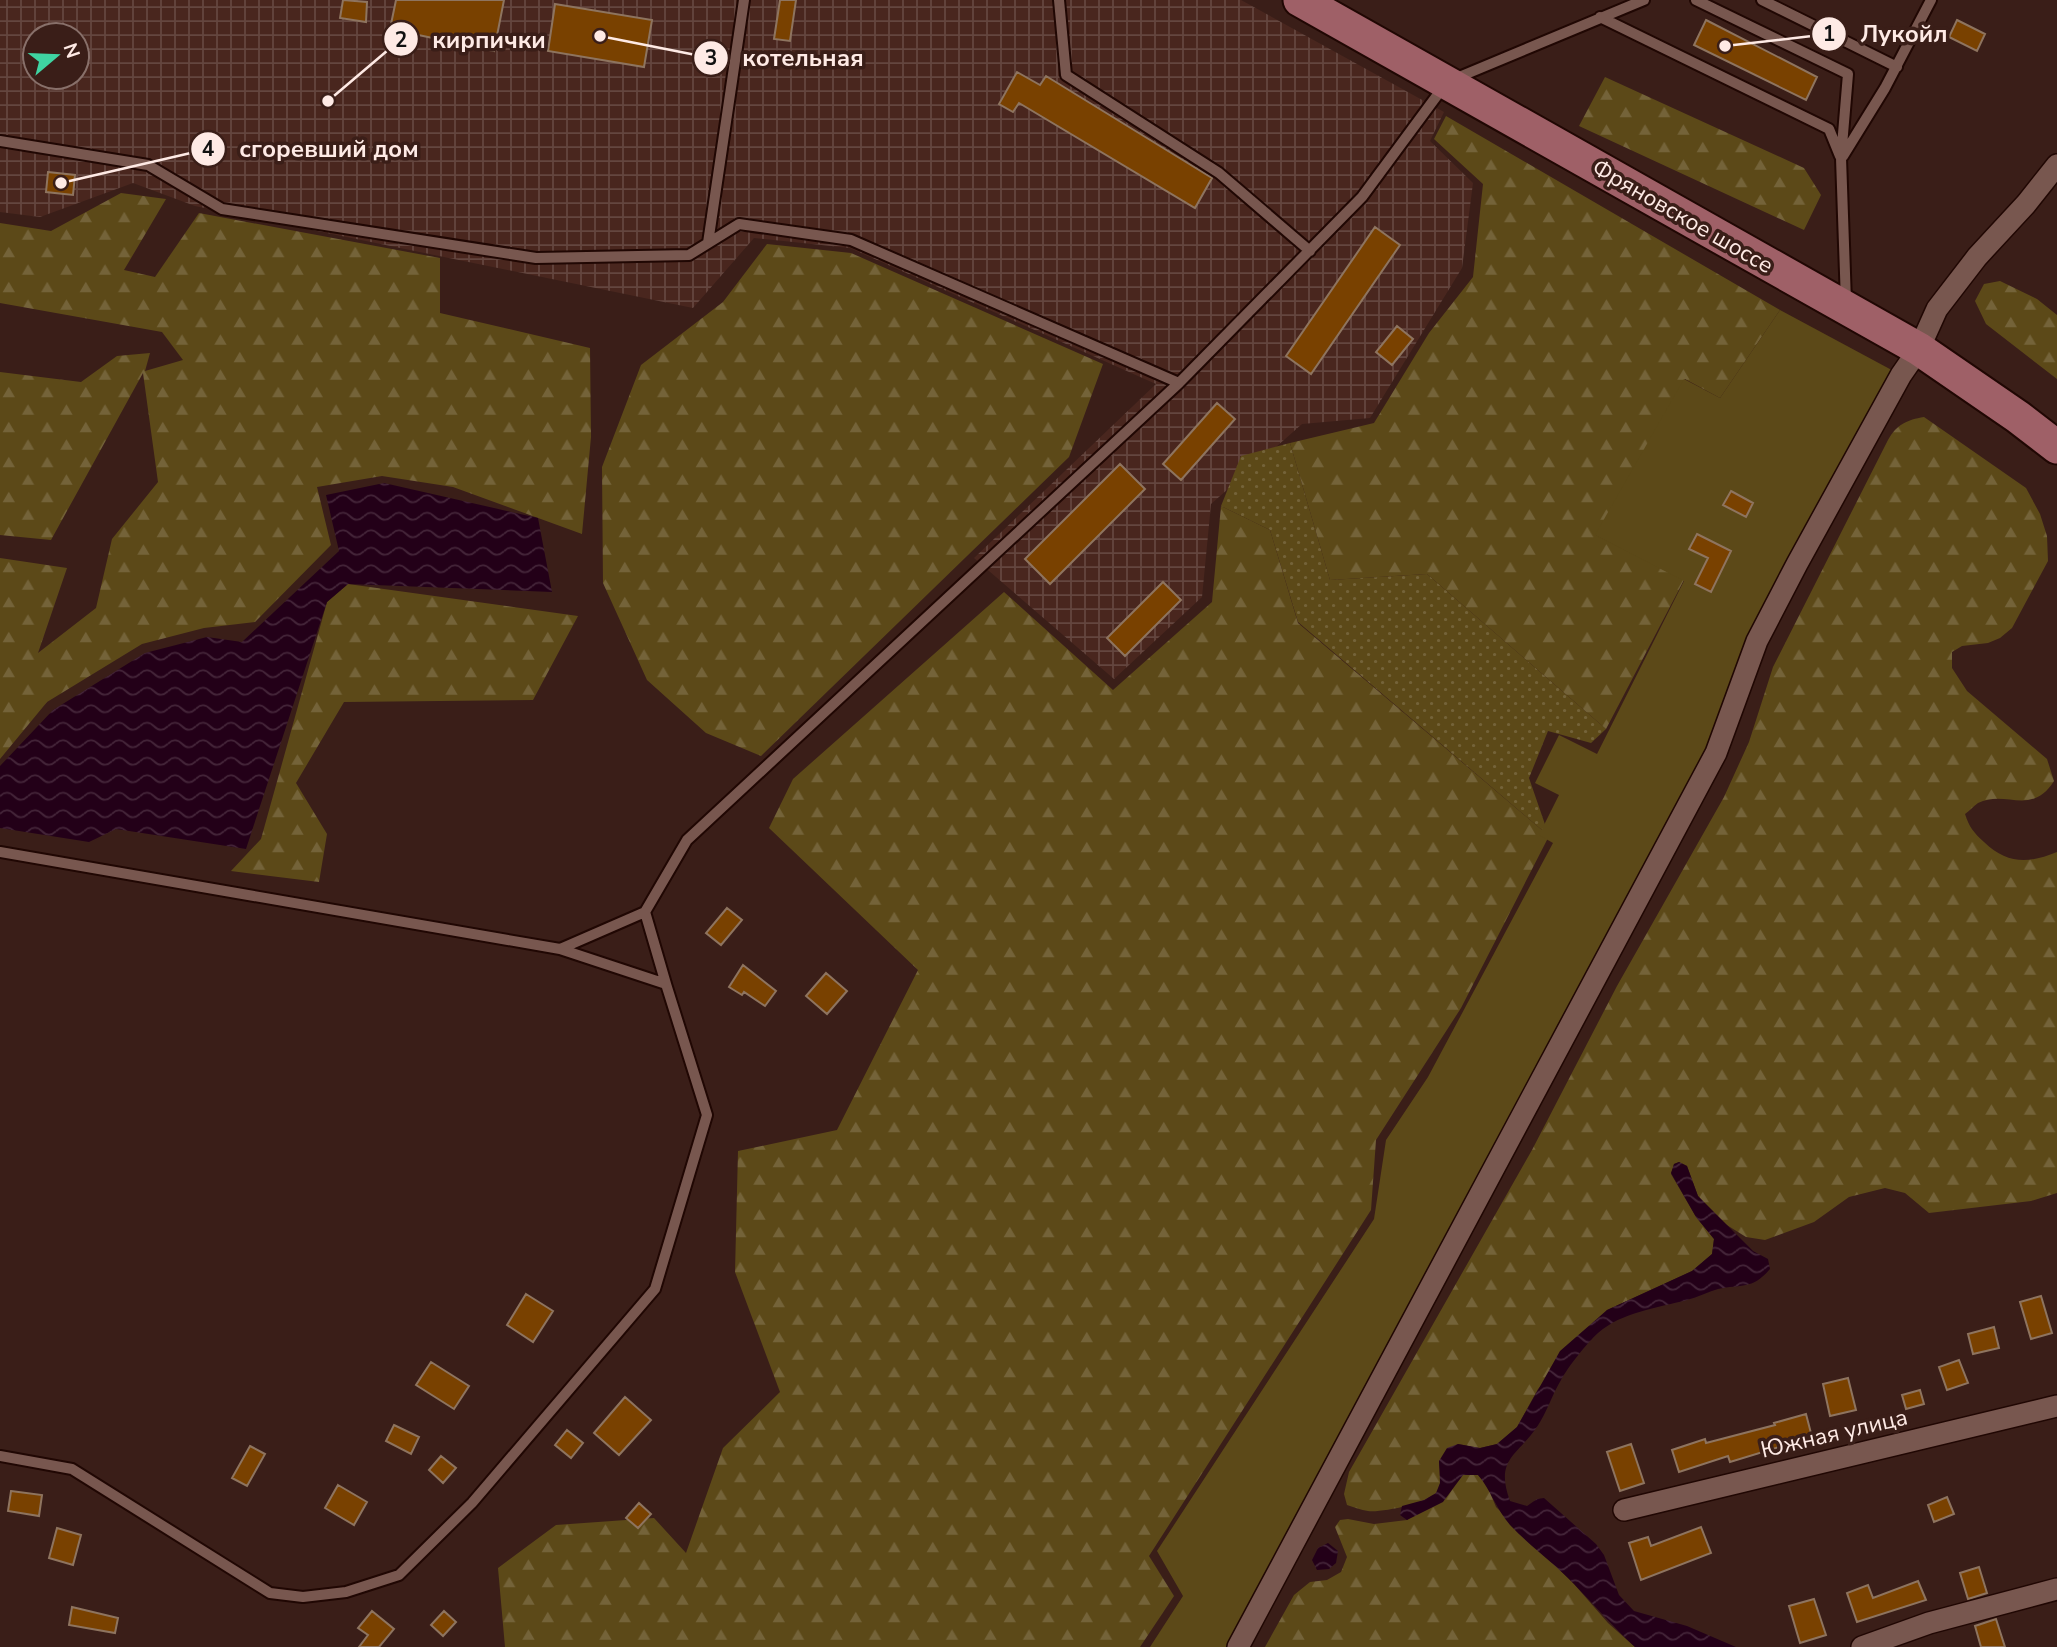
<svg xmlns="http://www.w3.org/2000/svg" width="2057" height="1647" font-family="'Nunito Sans',sans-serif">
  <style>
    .industrial { fill: url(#industrial-grid); fill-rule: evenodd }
    .grass { fill: url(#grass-dots) }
    .forest { fill: url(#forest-firs) }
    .garden { fill: #5c4918 }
    .water { fill: url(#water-waves) }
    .building { fill: #794100; stroke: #8e745f; stroke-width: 2 }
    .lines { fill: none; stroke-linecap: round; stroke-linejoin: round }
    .lane-casing { stroke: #200703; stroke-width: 14 }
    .street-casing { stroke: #200703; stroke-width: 24 }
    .primary-casing { stroke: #200703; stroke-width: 37 }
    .lane { stroke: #78574f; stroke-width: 10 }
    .street { stroke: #78574f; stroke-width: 21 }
    .primary { stroke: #9f6067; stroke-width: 33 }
    .labels { text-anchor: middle; stroke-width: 7; stroke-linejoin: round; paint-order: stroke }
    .street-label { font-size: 23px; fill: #feeae5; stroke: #3a1e18 }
    .leader { fill: none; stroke: #feeae5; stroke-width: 2.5 }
    .callout-dot { fill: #feeae5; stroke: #3a1e18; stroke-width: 2.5 }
    .mark-label { font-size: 21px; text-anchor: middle; font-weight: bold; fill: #111 }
    .callout-label { font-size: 24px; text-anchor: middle; font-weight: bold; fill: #feeae5; stroke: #3a1e18; stroke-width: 7; stroke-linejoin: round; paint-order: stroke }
  </style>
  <defs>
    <pattern id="industrial-grid" width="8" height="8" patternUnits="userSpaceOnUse" patternTransform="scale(1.75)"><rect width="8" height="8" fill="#49261e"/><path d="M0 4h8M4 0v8" fill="none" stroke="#64463f"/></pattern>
    <pattern id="grass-dots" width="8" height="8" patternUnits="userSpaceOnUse" patternTransform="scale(1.75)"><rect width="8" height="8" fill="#5c4918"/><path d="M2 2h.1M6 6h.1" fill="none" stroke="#746339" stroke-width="1.8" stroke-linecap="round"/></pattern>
    <pattern id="forest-firs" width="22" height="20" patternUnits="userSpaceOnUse" patternTransform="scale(1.75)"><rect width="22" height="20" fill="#5c4918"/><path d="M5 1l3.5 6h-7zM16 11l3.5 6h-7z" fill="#746339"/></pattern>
    <pattern id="water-waves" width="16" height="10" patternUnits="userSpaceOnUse" patternTransform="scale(1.75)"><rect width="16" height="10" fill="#230018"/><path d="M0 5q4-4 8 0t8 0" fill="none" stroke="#442539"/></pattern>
  </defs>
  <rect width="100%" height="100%" fill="#3a1e18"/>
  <path class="industrial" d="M0,0h1241l203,112 -14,29 43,42 -11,85 -92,150 -68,6 -91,80 -9,93 -88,82 -140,-121 182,-174 -306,-136 -96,-10 -61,70 -498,-102 -62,-23 -93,34 -40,-5zM35,35h42v42h-42z"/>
  <path class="grass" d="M1290,443l40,137 97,-6 179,155 -15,14 -43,-12 -19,47 20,58 -251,-214 -28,-92 -49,-24 20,-50z"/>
  <path class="forest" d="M1605,77l199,91 17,27 -17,35 -225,-104z
    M1446,116l334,194 -60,88 -35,-19 -89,156 88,45 -78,149 -179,-155 -97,6 -40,-137 84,-20 55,-90 44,-56 10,-93 -49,-45z
    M121,193l45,6 -42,71 31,7 44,-64 241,45v55l150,35 1,89 -9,97 -129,-47 -71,-11 -65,11 14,58 -76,77 -51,6 -62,16 -95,58 -47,57v-201l67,10 -29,85 58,-45 16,-69 46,-57 -15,-109 -92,167 -51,-5v-163l81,10 36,-26 33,-3 -5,18 38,-11 -21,-28 -162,-29v-80l51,8z
    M767,244l84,9 252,111 -34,93 -308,299 -55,-23 -59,-53 -44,-97 -1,-116 39,-102 82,-63z
    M2000,281l37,18 20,16v64l-71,-55 -11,-23 9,-17z
    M1924,417l102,71 14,26 7,22 1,25 -36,67 -12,10 -12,5 -26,3 -10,6v16l15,23 80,68 7,22c-23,36 -48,8 -76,22 -4,3 -9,8 -13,11 4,13 9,19 19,28 23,22 44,22 73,10v341l-26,8 -102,12 -24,-20 -20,-5 -36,9 -35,25 -49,18 -19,-3 -24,-15 -24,-26 -11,-30 -8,-4 -5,2 -3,10 25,43 18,22 -2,15 -20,17 -85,39 -69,79 -21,38 -20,17 -17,4 -22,-4 -19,17c1,10 4,24 -3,32 -8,10 -55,20 -68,18 -7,-1 -14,-4 -21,-6l-3,-11 5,-22 183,-322 85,-164 107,-189 25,-55 24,-75 115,-227c9,-16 19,-20 36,-23z
    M1221,506l49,24 28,93 251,213 -88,172 -85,132 -5,70 -222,346 25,40 -34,51h-635l-7,-79 58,-43 98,-7 32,35 37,-105 57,-56 -45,-120 3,-121 99,-21 81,-160 -149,-142 24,-49 211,-187 109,98 99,-88z
    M348,584l230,32 -45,84 -189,2 -48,81 31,51 -8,48 -88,-11 30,-32 66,-237z
    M1463,1475h15l8,8 10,24 78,77 34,39 27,24h-370l29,-52 16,-13 17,-2 14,-8 6,-15 -12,-30 5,-7 8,-1 26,5 33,-4 50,-38z"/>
  <path class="garden" d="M1780,310l121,65 -104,189 -81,189 -478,894h-88l33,-51 -26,-45 217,-332 12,-79 42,-63 125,-234 -14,-8 20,-40 -24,-12 24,-48 38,19 87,-173 -89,-46 89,-156 36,19z"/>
  <path class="water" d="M384,483l154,35 14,74 -204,-8 -21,18 -81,247 -130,-20 -27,13 -89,-14v-62l53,-56 92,-57 62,-16 35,5 97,-91 -13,-56z
    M1679,1162l8,4 11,30 55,55 15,8 2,10c-18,21 -28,15 -52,20 -10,3 -20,8 -31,11 -30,8 -65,12 -89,33 -11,10 -30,34 -37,47 -9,15 -14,32 -24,47 -21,30 -42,32 -27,74l17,5 10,-7 7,-1 52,46 8,11 15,40 15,16 53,15 49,21h-101c-22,-20 -40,-41 -61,-63 -20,-21 -44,-38 -64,-59 -14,-16 -19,-35 -32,-50h-15l-20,27 -36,18 -7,-5 2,-9 22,-6 12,-7 4,-10 -1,-22 8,-13 11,-4 22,4 17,-4 20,-17 43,-76 47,-41 85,-39 20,-17 2,-15 -18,-22 -25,-44 3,-9z
    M1328,1543l10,8 -2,12 -7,6 -12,1 -5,-10 6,-12z"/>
  <path class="building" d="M343,0l24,2 -1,20 -26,-4z
    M396,0h108l-10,51 -104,-22z
    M780,0h16l-6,41 -16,-2z
    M555,4l97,16 -8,47 -96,-16z
    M1706,20l111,57 -11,23 -112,-55z
    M1957,20l28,14 -8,17 -28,-14z
    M1017,72l23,13 6,-9 166,102 -17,30 -176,-105 -6,9 -14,-8z
    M48,172l27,3 -2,20 -27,-3z
    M1375,227l25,18 -89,129 -25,-18z
    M1397,326l16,13 -21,26 -16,-13z
    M1217,403l18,16 -54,61 -18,-16z
    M1120,464l25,25 -95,95 -25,-25z
    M1731,491l22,12 -7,14 -23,-12z
    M1697,534l34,17 -20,41 -16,-8 13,-26 -19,-9z
    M1163,582l18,18 -56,56 -18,-18z
    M727,908l15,12 -21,25 -15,-12z
    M743,965l33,26 -11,15 -21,-14 -2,3 -13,-8z
    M826,973l21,18 -20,23 -21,-18z
    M526,1294l27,17 -20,31 -26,-17z
    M2041,1296l11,37 -21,6 -11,-37z
    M1994,1327l5,21 -26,6 -5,-20z
    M1959,1360l9,23 -21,7 -8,-23z
    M431,1362l38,24 -15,23 -38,-24z
    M1848,1378l8,32 -26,6 -7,-32z
    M1920,1390l4,14 -18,5 -4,-14z
    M625,1397l26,23 -32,35 -25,-22z
    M1806,1414l6,23 -82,25 -2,-6 -49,16 -7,-22 33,-11 1,4 69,-18 -1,-2z
    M394,1425l25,12 -8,17 -25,-13z
    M567,1430l16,13 -12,15 -16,-13z
    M1631,1444l13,39 -24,8 -13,-39z
    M250,1446l15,8 -18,32 -15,-8z
    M441,1456l15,12 -13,15 -14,-13z
    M338,1485l29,17 -13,23 -29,-17z
    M11,1491l31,4 -3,21 -31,-5z
    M1947,1497l7,17 -20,8 -6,-17z
    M639,1503l12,11 -13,14 -12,-10z
    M1701,1527l10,26 -70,27 -12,-37 19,-6 3,9z
    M57,1528l24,7 -8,30 -24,-7z
    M1979,1567l8,26 -19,6 -8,-26z
    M1918,1581l8,19 -69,22 -10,-29 21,-8 5,13z
    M1814,1599l12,36 -26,8 -11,-37z
    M72,1607l46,11 -3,15 -46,-8z
    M372,1611l22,18 -15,18h-20l9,-12 -10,-7z
    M444,1611l12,11 -13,14 -12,-11z
    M1996,1619l9,28h-24l-6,-21z"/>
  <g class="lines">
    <defs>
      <path id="lane" d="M1059,0l7,75 153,98 91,78
        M1696,0l152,74 -7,84 5,144
        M1762,0l135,67
        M1600,17l229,112 11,27
        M0,141l148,24 74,44 314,49 153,-3 50,-31 112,16 328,143 -492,457 -42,72 -85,37 -560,-97
        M1843,156l42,-68 46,-88
        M708,243l36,-243
        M1179,383l183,-186 85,-115 197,-82
        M560,949l106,35 -21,-72
        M0,1456l72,13 198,124 33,4 43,-5 53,-17 73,-72 183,-214 52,-174 -41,-131"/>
      <path id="street" d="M1624,1510l433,-104
        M1238,1647l478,-894 41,-112 40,-77 104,-189 18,-26 18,-40 40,-52 49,-53 31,-39
        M1862,1647l67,-24 128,-34"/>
      <path id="primary" d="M1300,0l619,349 99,68 39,30"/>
    </defs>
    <use href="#lane" class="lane-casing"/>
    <use href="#street" class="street-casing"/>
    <use href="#primary" class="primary-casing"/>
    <use href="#lane" class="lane"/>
    <use href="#street" class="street"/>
    <use href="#primary" class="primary"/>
  </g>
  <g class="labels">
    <g class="street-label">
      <text transform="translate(1683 216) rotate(30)" y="8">Фряновское шоссе</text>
      <text transform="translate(1834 1433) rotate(-13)" y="8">Южная улица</text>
    </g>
  </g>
  <path class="leader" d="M1725 46L1829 34M328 101L401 39M600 36L711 58M61 183L208 149"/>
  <g class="callout-dot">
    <circle cx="1725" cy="46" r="7"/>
    <circle cx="328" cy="101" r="7"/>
    <circle cx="600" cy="36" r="7"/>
    <circle cx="61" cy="183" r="7"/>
    <circle cx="1829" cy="34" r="18"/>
    <circle cx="401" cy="39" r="18"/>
    <circle cx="711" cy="58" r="18"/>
    <circle cx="208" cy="149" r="18"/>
  </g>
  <g class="mark-label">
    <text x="1829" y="41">1</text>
    <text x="401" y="47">2</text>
    <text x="711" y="65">3</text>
    <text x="208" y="156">4</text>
  </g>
  <g class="callout-label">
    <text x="1904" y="42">Лукойл</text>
    <text x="489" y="48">кирпички</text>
    <text x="803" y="66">котельная</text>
    <text x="329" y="157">сгоревший дом</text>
  </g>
  <g transform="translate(56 56) rotate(71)"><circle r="33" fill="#3a1e18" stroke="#88706a" stroke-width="2"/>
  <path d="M0-5L12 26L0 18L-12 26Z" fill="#3fd4a2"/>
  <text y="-10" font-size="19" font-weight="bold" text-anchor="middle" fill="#feeae5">N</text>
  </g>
</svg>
